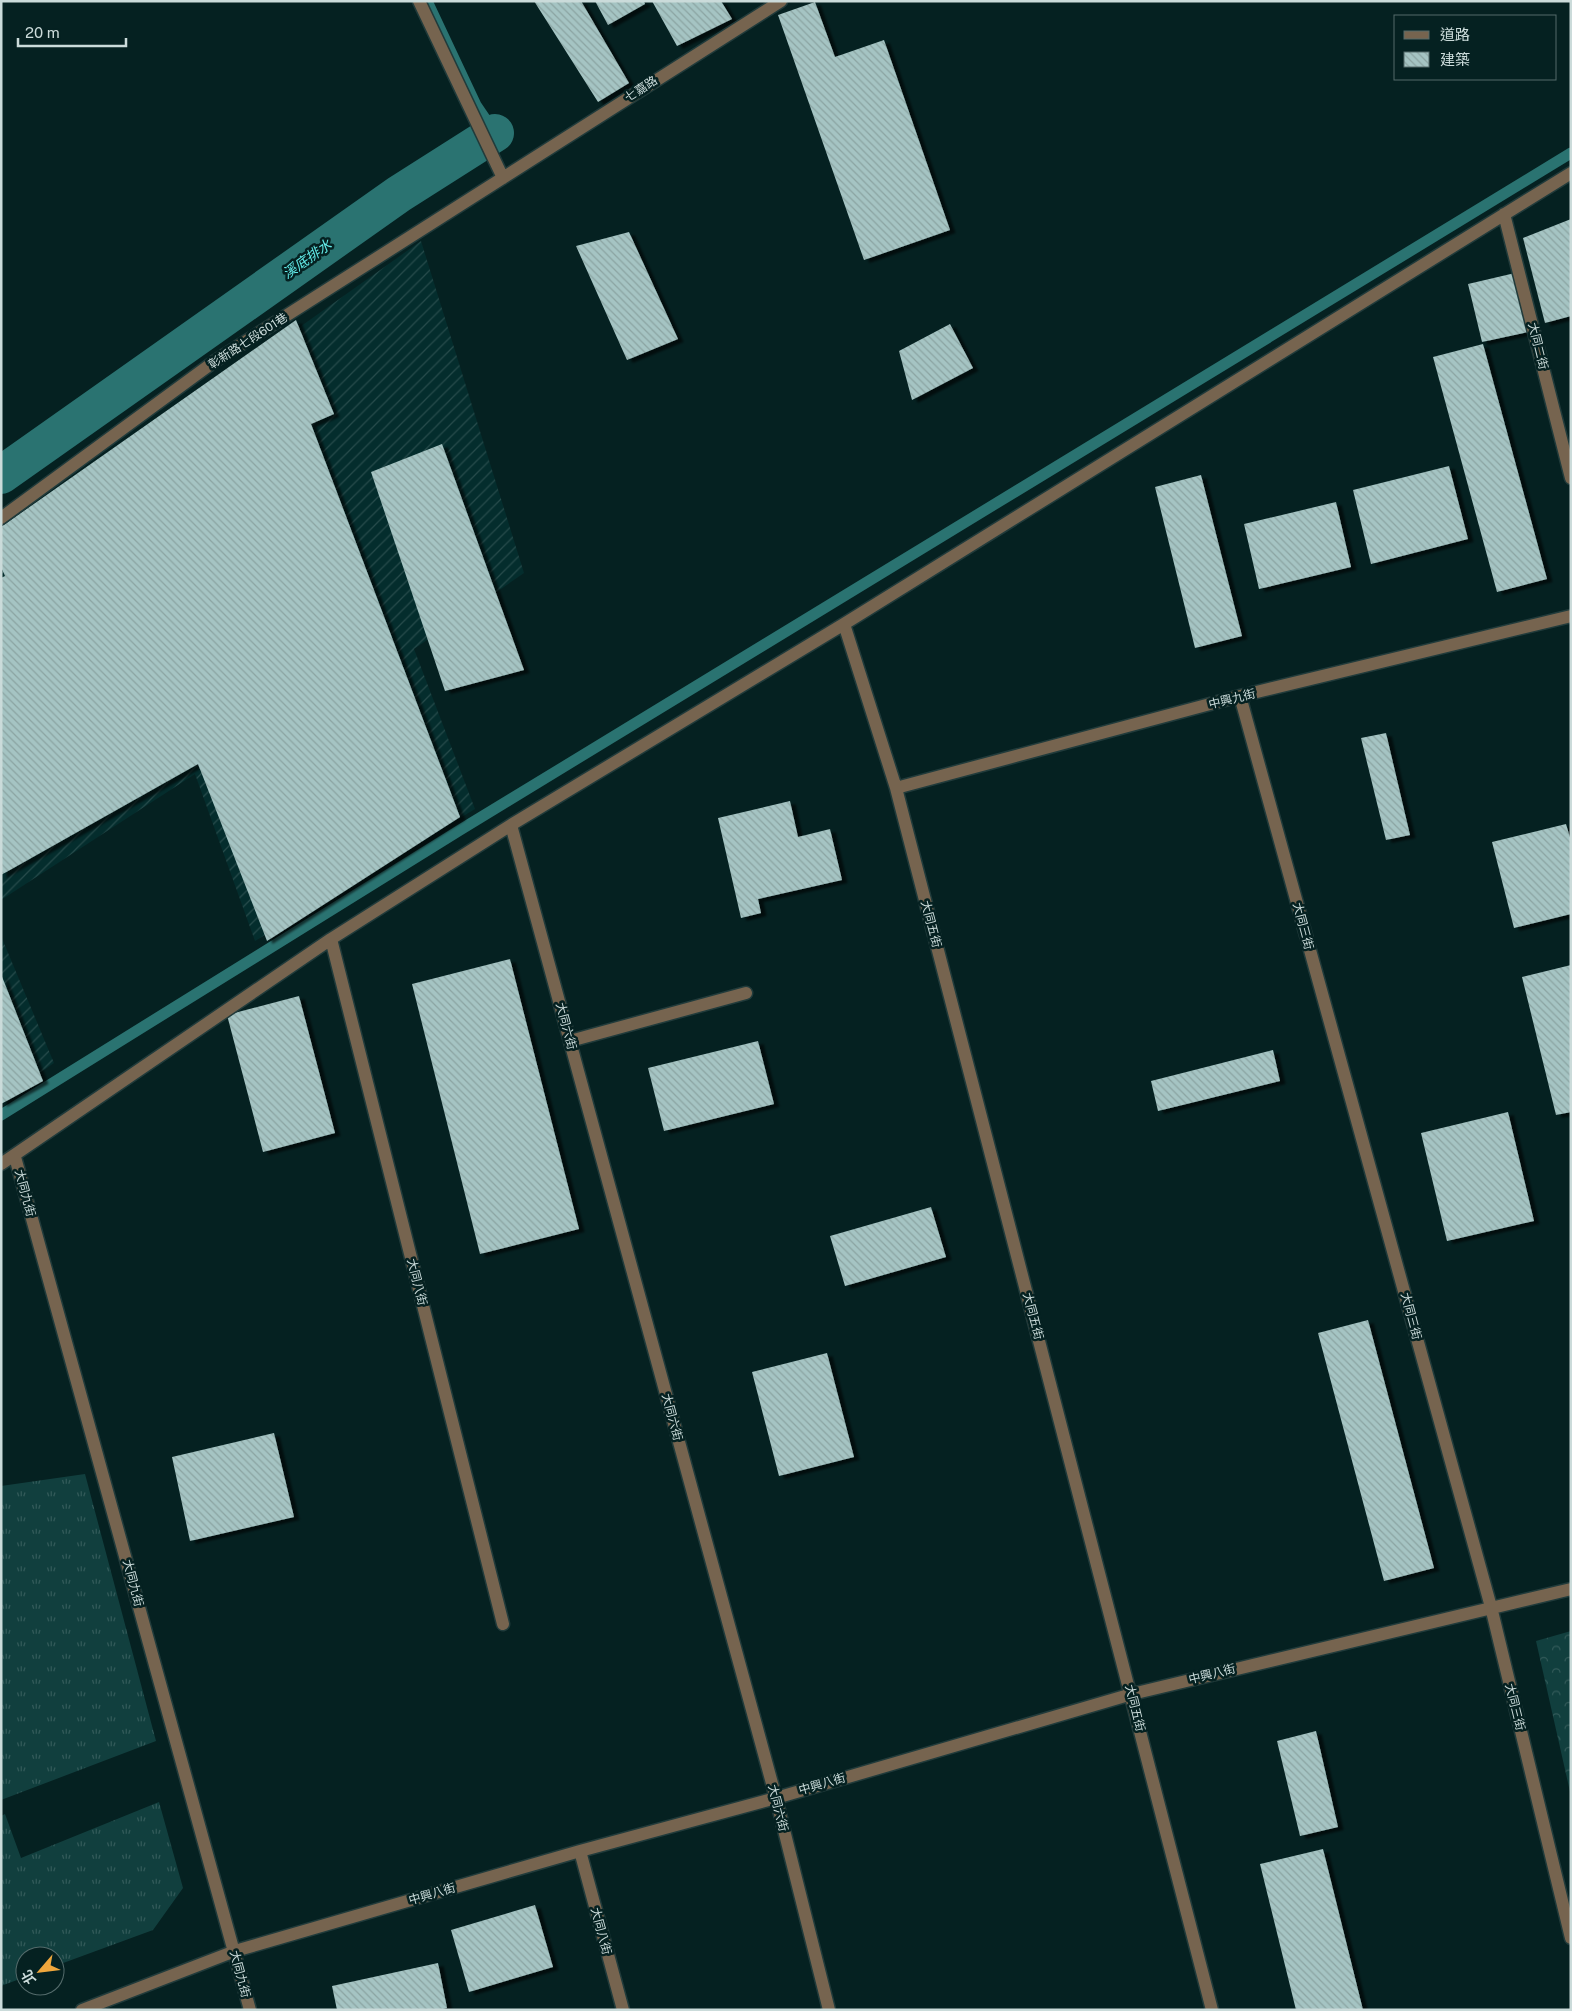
<svg xmlns="http://www.w3.org/2000/svg" width="1572" height="2011" font-family="'Public Sans','Noto Sans TC',sans-serif">
  <style>
    .industrial { fill: url(#industrial-furrows) }
    .grass { fill: url(#grass-tufts) }
    .park { fill: url(#park-crowns) }
    .lines { fill: none; stroke-linecap: round; stroke-linejoin: round }
    .stream { stroke: #2a7371; stroke-width: 11 }
    .canal { stroke: #2a7371; stroke-width: 38 }
    .building { fill: url(#building-back-hatch); filter: url(#shadow) }
    .minor-casing { stroke: #213b3b; stroke-width: 15 }
    .minor { stroke: #76644f; stroke-width: 12 }
    .labels { text-anchor: middle; stroke-width: 5; stroke-linejoin: round; paint-order: stroke }
    .street-label { font-size: 12px; fill: #cbdbda; stroke: #052121 }
    .water-label { font-size: 14px; font-style: italic; fill: #62ebe8; stroke: #052121 }
  </style>
  <defs>
    <pattern id="industrial-furrows" width="10" height="10" patternUnits="userSpaceOnUse" patternTransform="scale(1.25)"><rect width="10" height="10" fill="#042d2d"/><path d="M-1 1l2-2M0 10L10 0M9 11l2-2" fill="none" stroke="#274b4b"/></pattern>
    <pattern id="grass-tufts" width="24" height="20" patternUnits="userSpaceOnUse" patternTransform="scale(1.25)"><rect width="24" height="20" fill="#113f3e"/><path d="M3 7l-1-3M5 7V3M7 7l1-3M15 17l-1-3M17 17v-4M19 17l1-3" fill="none" stroke="#325a59"/></pattern>
    <pattern id="park-crowns" width="20" height="18" patternUnits="userSpaceOnUse" patternTransform="scale(1.25)"><rect width="20" height="18" fill="#113f3e"/><path d="M2 6a3 3 0 1 1 6 0M12 15a3 3 0 1 1 6 0" fill="none" stroke="#325a59"/></pattern>
    <pattern id="building-back-hatch" width="6" height="6" patternUnits="userSpaceOnUse" patternTransform="scale(1.25)"><rect width="6" height="6" fill="#a5c4c3"/><path d="M-1 5l2 2M0 0l6 6M5-1l2 2" fill="none" stroke="#8ba4a2"/></pattern>
    <filter id="shadow"><feDropShadow dx="5.5" dy="3" stdDeviation="1" flood-color="#0009"/></filter>
  </defs>
  <rect width="100%" height="100%" fill="#052121"/>
  <path class="industrial" d="M421,241l103,332 -110,76 61,160 -220,132 -60,-167 -194,126v-361z
    M1,936l53,127 -53,37z"/>
  <path class="grass" d="M85,1474l71,267 -155,59v-314z
    M159,1802l24,86 -30,42 -98,36v-10h-30v21l-24,9v-170l4,-2 16,44z"/>
  <path class="park" d="M1571,1631v165l-35,-155z"/>
  <g class="lines">
    <path class="stream" d="M427,1l49,104 19,28
      M1,1115l459,-285 1111,-677"/>
    <path class="canal" d="M1,475l398,-281 96,-61"/>
  </g>
  <path class="building" d="M534,1h47l48,82 -31,19z
    M595,1h49l1,3 -37,21z
    M652,1h69l11,18 -55,27z
    M815,2l20,55 49,-17 66,190 -86,30 -86,-245z
    M1571,219v97l-26,7 -22,-85z
    M629,232l49,107 -51,21 -51,-114z
    M1515,273l13,59 -46,10 -14,-58z
    M296,320l38,94 -23,10 149,393 -193,124 -69,-177 -197,111v-297l4,-2 -4,-9v-40z
    M950,324l23,44 -61,32 -13,-49z
    M1483,344l64,235 -50,13 -64,-235z
    M442,444l82,226 -79,21 -74,-219z
    M1449,466l19,73 -97,25 -18,-74z
    M1201,475l41,161 -47,12 -40,-161z
    M1336,502l15,65 -92,22 -15,-65z
    M1386,733l24,102 -24,5 -25,-102z
    M790,801l8,36 32,-8 12,51 -84,19 3,14 -20,5 -23,-100z
    M1566,824l5,17v73l-57,14 -22,-86z
    M510,959l69,270 -99,25 -68,-270z
    M1571,965v147l-15,3 -34,-138z
    M1,974l42,107 -42,23z
    M299,996l36,137 -72,19 -36,-137z
    M758,1041l16,63 -110,27 -16,-63z
    M1273,1050l7,31 -122,30 -7,-30z
    M1508,1112l26,109 -87,20 -26,-108z
    M931,1207l15,50 -101,29 -15,-50z
    M1368,1320l66,248 -50,13 -66,-248z
    M827,1353l27,104 -75,19 -27,-104z
    M274,1433l20,84 -104,24 -18,-84z
    M1316,1731l22,96 -38,9 -23,-95z
    M1323,1849l40,161h-67l-36,-146z
    M535,1905l18,62 -84,25 -18,-62z
    M438,1963l9,45 -9,2h-101l-5,-24z"/>
  <g class="lines">
    <defs>
      <path id="minor" d="M419,1l84,177
        M1504,214l67,264
        M1,518l214,-157 566,-360
        M844,624l52,164 316,1222
        M1240,696l251,911 80,331
        M896,788l344,-92 331,-80
        M511,825l265,973 53,212
        M331,939l172,685
        M570,1041l176,-48
        M15,1157l235,853
        M1,1164l330,-225 180,-114 333,-201 727,-451
        M580,1851l43,159
        M82,2010l153,-59 345,-100 196,-53 356,-104 439,-105"/>
    </defs>
    <use href="#minor" class="minor-casing"/>
    <use href="#minor" class="minor"/>
  </g>
  <g class="labels">
    <g class="street-label">
      <text transform="translate(641 89) rotate(-33)" y="4">七嘉路</text>
      <text transform="translate(248 341) rotate(-33)" y="4">彰新路七段601巷</text>
      <text transform="translate(1538 346) rotate(76)" y="4">大同二街</text>
      <text transform="translate(1232 699) rotate(-14)" y="4">中興九街</text>
      <text transform="translate(931 924) rotate(75)" y="4">大同五街</text>
      <text transform="translate(1303 926) rotate(75)" y="4">大同三街</text>
      <text transform="translate(566 1026) rotate(75)" y="4">大同六街</text>
      <text transform="translate(25 1193) rotate(75)" y="4">大同九街</text>
      <text transform="translate(417 1282) rotate(76)" y="4">大同八街</text>
      <text transform="translate(1033 1316) rotate(75)" y="4">大同五街</text>
      <text transform="translate(1411 1316) rotate(75)" y="4">大同三街</text>
      <text transform="translate(672 1417) rotate(75)" y="4">大同六街</text>
      <text transform="translate(133 1583) rotate(75)" y="4">大同九街</text>
      <text transform="translate(1212 1674) rotate(-14)" y="4">中興八街</text>
      <text transform="translate(1515 1707) rotate(76)" y="4">大同三街</text>
      <text transform="translate(1135 1708) rotate(76)" y="4">大同五街</text>
      <text transform="translate(822 1784) rotate(-16)" y="4">中興八街</text>
      <text transform="translate(778 1808) rotate(76)" y="4">大同六街</text>
      <text transform="translate(432 1894) rotate(-16)" y="4">中興八街</text>
      <text transform="translate(601 1931) rotate(75)" y="4">大同八街</text>
      <text transform="translate(240 1974) rotate(75)" y="4">大同九街</text>
    </g>
    <g class="water-label">
      <text transform="translate(307 259) rotate(-35)" y="5">溪底排水</text>
    </g>
  </g>
  <rect width="1572" height="2011" fill="none" stroke="#cbdbda" stroke-width="5"/>
  <rect x="1394" y="15" width="162" height="65" fill="#052121" stroke="#546b6b"/>
  <rect x="1404" y="31" width="25" height="8" fill="#76644f" stroke="#546b6b"/>
  <text x="1440" y="40" font-size="15" fill="#cbdbda">道路</text>
  <rect x="1404" y="52" width="25" height="15" fill="url(#building-back-hatch)" stroke="#546b6b"/>
  <text x="1440" y="65" font-size="15" fill="#cbdbda">建築</text>
  <g transform="translate(40 1971) rotate(242)"><circle r="24" fill="#052121" stroke="#546b6b"/>
  <path d="M0-4L9 19L0 12L-9 19Z" fill="#efa73d"/>
  <text y="-8" font-size="14" font-weight="bold" text-anchor="middle" fill="#cbdbda">北</text>
  </g>
  <path d="M18 38v8h108v-8" fill="none" stroke="#cbdbda" stroke-width="2.5"/>
  <text x="25" y="38" font-size="15" fill="#cbdbda" stroke="#052121" stroke-width="4" paint-order="stroke">20 m</text>
</svg>
